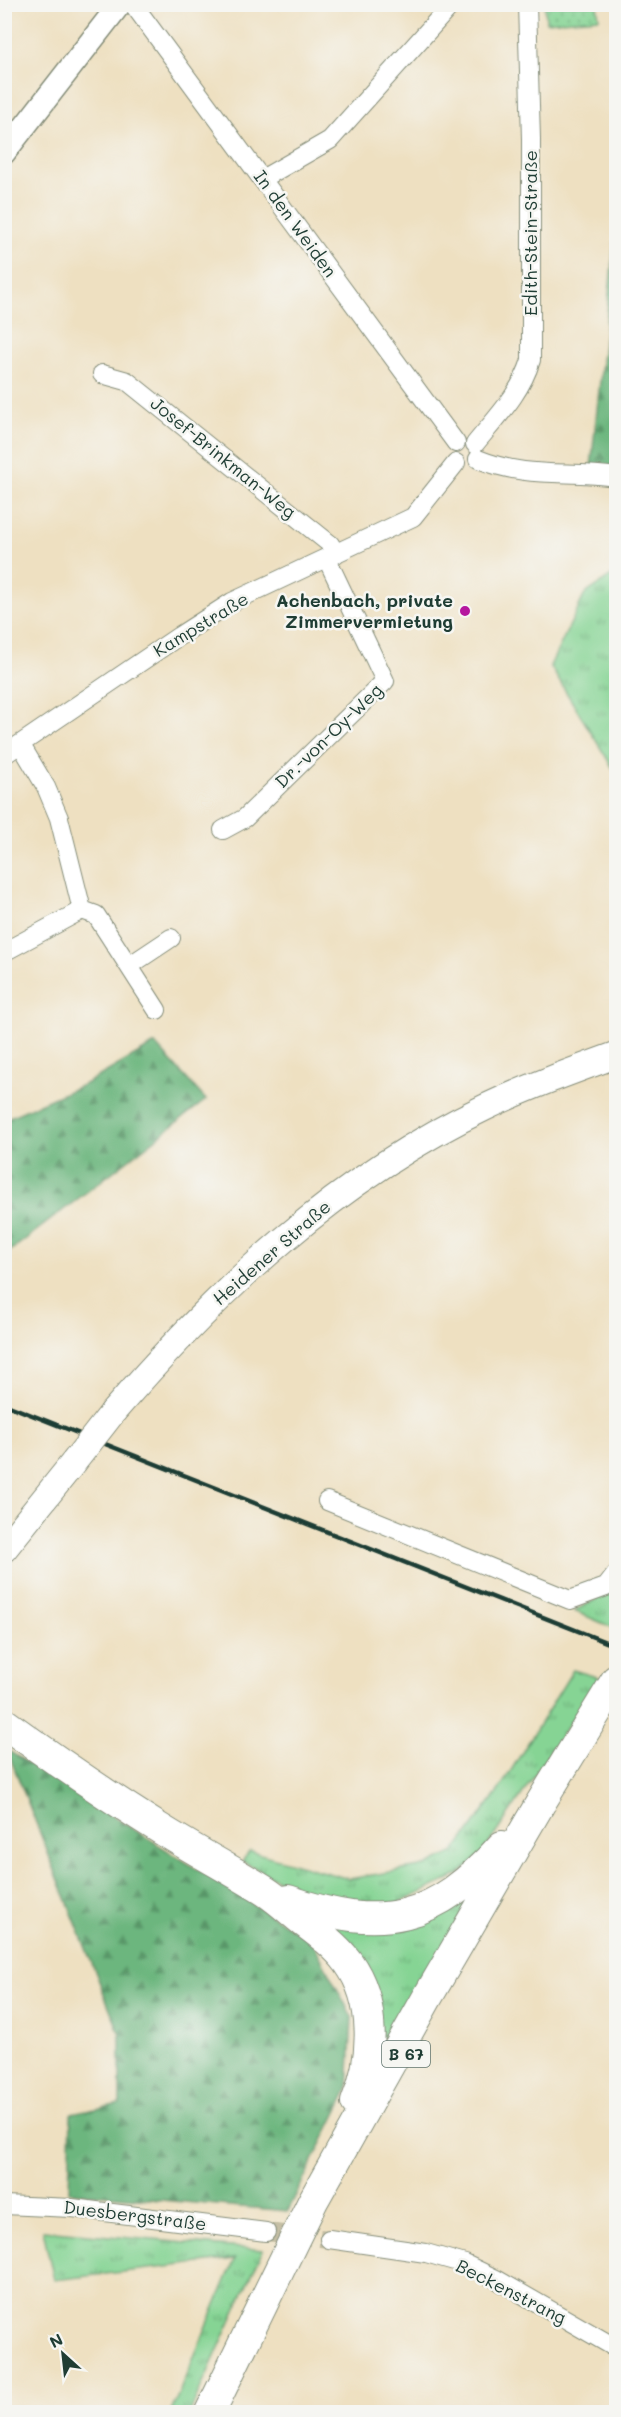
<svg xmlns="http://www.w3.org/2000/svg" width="621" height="2417" font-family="Mali,sans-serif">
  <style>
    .grass { fill: url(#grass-tufts); stroke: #528864; stroke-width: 1.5 }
    .forest { fill: url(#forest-firs); stroke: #467a59; stroke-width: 1.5 }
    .park { fill: url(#park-dots); stroke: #528864; stroke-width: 1.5 }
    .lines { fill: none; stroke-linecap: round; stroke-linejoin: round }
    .minor-tunnel { stroke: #c5bfa5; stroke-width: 18; stroke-dasharray: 18 9; stroke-linecap: butt }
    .minor-casing { stroke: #868e7a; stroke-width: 20 }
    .tertiary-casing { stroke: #868e7a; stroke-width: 25 }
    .secondary-casing { stroke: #868e7a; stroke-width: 28 }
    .trunk-casing { stroke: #868e7a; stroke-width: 32 }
    .minor { stroke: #fff; stroke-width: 18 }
    .tertiary { stroke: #fff; stroke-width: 22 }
    .secondary { stroke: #fff; stroke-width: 26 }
    .trunk { stroke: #fff; stroke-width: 30 }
    .rail { stroke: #1f3d34; stroke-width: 4.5 }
    .secondary-bridge-casing { stroke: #868e7a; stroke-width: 28; stroke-linecap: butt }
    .secondary-bridge { stroke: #fff; stroke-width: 26 }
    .poi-dot { fill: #b5179e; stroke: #f6f6f2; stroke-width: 2 }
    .labels { text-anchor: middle; stroke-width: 5; stroke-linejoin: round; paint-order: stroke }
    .shield { fill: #f6f6f2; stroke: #60746d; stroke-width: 1.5 }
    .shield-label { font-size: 16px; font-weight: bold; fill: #1f3d34 }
    .street-label { font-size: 18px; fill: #1f3d34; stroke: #f6f6f2 }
    .poi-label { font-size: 18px; font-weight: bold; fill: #1f3d34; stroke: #f6f6f2; text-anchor: end }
  </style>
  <defs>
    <pattern id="grass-tufts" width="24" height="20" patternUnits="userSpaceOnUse" patternTransform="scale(1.5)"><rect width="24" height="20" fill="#86d494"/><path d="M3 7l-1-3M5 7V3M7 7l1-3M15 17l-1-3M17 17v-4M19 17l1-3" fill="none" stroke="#6dad7a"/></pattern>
    <pattern id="forest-firs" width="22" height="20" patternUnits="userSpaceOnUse" patternTransform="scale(1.5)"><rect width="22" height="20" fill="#6cb67e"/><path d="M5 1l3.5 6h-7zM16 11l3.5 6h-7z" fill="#589568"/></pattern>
    <pattern id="park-dots" width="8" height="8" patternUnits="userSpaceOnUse" patternTransform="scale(1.5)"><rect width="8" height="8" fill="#86d494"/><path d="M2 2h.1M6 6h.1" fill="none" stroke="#6dad7a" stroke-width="1.8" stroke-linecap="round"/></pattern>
  </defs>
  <rect width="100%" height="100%" fill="#f6f6f2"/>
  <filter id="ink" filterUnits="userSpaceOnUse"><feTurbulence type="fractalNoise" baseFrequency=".0167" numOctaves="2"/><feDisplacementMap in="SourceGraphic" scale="12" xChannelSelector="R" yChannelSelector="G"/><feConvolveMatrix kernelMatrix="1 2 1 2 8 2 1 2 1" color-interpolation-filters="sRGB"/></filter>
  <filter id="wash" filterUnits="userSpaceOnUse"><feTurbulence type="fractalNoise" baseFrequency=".008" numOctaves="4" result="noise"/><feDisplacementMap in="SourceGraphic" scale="24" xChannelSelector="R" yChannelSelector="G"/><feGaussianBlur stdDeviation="1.35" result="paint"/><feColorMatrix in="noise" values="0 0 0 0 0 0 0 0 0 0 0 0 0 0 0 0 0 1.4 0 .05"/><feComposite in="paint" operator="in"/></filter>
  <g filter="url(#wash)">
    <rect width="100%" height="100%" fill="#eee0c1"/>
    <path class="grass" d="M616,573v200l-66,-107 35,-72z
      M616,1589v40l-42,-18z
      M573,1670l27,8 -118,176 -24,21 -65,31 -60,-2 -48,-20 -43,-23 8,-10 99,28 77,-13 28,-14 45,-62z
      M475,1893l-93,160 -54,-131z
      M43,2230l220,20 -73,162h-19l64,-153 -181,21z"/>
    <path class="forest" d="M616,227v243l-25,-3z
      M155,1044l51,56 -201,155v-136l82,-36z
      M7,1750l305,191 40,76 -4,73 -60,121 -219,-19 2,-78 49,-10v-70z"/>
    <path class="park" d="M545,5h52l2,13 -53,4z"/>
  </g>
  <g filter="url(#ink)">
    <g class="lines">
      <path class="minor-tunnel" d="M266,2232l63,7"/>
      <defs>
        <path id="minor" d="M133,4l323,439
          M262,179l68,-39 122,-136
          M102,374l25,7 203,163 6,10
          M475,444c22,-27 46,-51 56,-84v-221l-4,-135
          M478,459c50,20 88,11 138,18
          M4,755l175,-119 53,-34 181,-85 43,-54
          M223,830l22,-12 140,-137 -58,-122
          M82,910l14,5 61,95
          M4,952l78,-42 -23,-92 -13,-31 -25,-42
          M129,966l42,-28
          M327,1501l243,99 36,-13 10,-13
          M4,2205l68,3 194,24
          M329,2239l97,14 39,11 31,15 120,69"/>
        <path id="tertiary" d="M4,153l116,-149"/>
        <path id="secondary" d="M113,1412c105,-122 225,-235 373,-305 42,-20 86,-36 130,-52
          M4,1549l70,-87"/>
        <path id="trunk" d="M4,1723c51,37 102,72 155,105 35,22 71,41 106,63 14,9 26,21 39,31 16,12 32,24 44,40 29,40 26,97 8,140
          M288,1900c95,33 147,21 214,-54
          M210,2412l103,-211 114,-203 113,-194 76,-124"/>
      </defs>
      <use href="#minor" class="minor-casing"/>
      <use href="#tertiary" class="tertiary-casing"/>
      <use href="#secondary" class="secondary-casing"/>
      <use href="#trunk" class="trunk-casing"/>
      <use href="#minor" class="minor"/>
      <use href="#tertiary" class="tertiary"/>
      <use href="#secondary" class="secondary"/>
      <use href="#trunk" class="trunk"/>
      <path class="rail" d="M4,1404l612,242"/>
      <defs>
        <path id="secondary-bridge" d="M74,1462l39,-50"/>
      </defs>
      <use href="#secondary-bridge" class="secondary-bridge-casing"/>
      <use href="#secondary-bridge" class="secondary-bridge"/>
    </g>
  </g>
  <circle class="poi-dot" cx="465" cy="611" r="6"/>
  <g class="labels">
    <rect class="shield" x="382" y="2041" width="48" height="26" rx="4.5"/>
    <g class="shield-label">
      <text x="406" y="2060">B 67</text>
    </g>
    <g class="street-label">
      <text transform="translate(295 224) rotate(54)" y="6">In den Weiden</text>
      <text transform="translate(531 233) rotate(-90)" y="6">Edith-Stein-Straße</text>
      <text transform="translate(223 458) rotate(39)" y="6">Josef-Brinkman-Weg</text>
      <text transform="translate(201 625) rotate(-31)" y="6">Kampstraße</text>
      <text transform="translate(329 736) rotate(-44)" y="6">Dr.-von-Oy-Weg</text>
      <text transform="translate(272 1253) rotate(-41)" y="6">Heidener Straße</text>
      <text transform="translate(135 2216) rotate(7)" y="6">Duesbergstraße</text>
      <text transform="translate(511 2292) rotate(27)" y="6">Beckenstrang</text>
    </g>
    <g class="poi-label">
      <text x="453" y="607">Achenbach, private<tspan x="453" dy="21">Zimmervermietung</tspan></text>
    </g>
  </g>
  <rect width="621" height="2417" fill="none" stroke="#f6f6f2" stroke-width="24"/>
  <g transform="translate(63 2354) rotate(333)" stroke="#f6f6f2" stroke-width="4.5" paint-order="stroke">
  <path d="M0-4.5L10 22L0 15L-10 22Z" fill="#1f3d34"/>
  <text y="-9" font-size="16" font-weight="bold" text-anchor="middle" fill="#1f3d34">N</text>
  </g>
</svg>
